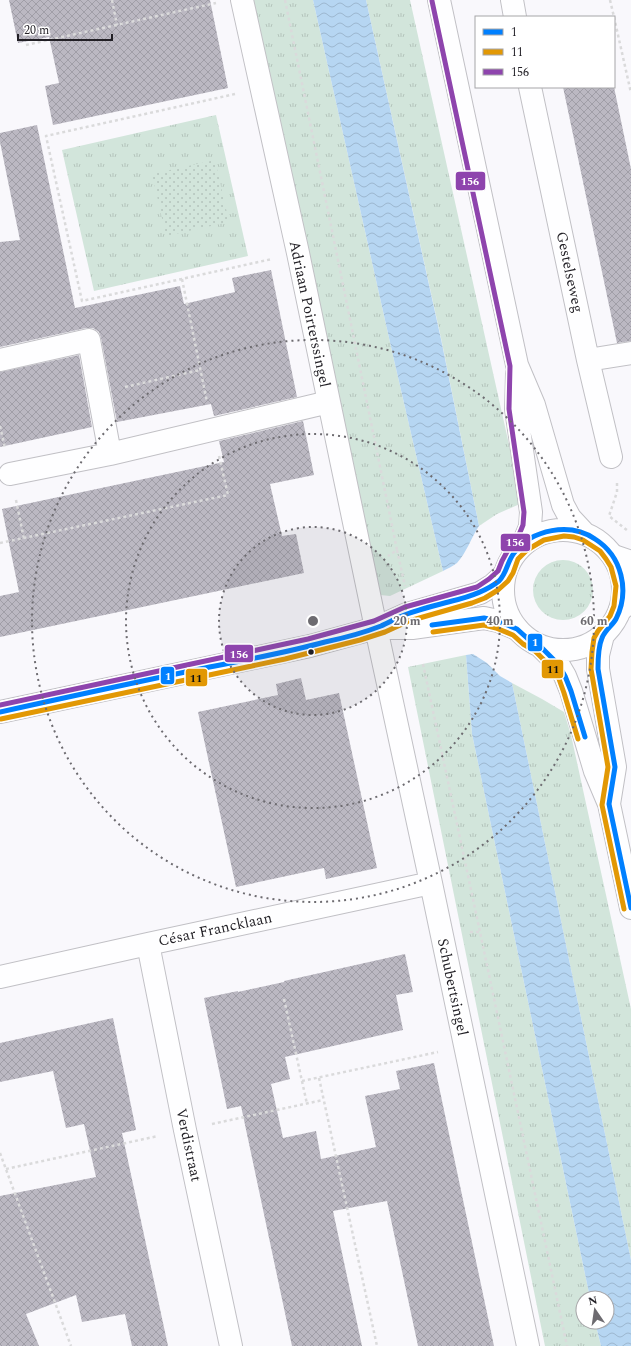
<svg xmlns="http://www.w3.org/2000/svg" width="631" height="1346" font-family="Spectral,serif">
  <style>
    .grass { fill: url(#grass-tufts) }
    .park { fill: url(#park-dots) }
    .water { fill: url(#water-waves) }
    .building { fill: url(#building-cross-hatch) }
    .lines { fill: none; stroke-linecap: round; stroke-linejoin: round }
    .minor-casing { stroke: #c1c0c5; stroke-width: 24 }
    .major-casing { stroke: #c1c0c5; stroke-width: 24 }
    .path { stroke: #dadadb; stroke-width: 2.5; stroke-dasharray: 3 3; stroke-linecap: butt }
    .minor { stroke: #fefeff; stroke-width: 22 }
    .major { stroke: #fefeff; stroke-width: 22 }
    .bus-1-casing { stroke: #fff; stroke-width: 8 }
    .bus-2-casing { stroke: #fff; stroke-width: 8 }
    .bus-3-casing { stroke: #fff; stroke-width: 8 }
    .bus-1 { stroke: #0080ff; stroke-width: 5 }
    .bus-2 { stroke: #e29804; stroke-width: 5 }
    .bus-3 { stroke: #8e44ad; stroke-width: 5 }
    .ring { fill: none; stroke: #6d6b70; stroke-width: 2; stroke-dasharray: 2 4 }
    .bus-dot { fill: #211f25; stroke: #fff; stroke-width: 1.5 }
    .labels { text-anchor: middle; stroke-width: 3.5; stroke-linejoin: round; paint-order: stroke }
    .street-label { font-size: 15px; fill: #211f25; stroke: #fff }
    .centre { fill: #6d6b70; stroke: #fff; stroke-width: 2 }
    .ring-label { font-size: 12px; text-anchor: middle; font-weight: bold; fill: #6d6b70; stroke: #fff; stroke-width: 3.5; stroke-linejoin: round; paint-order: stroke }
    .line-badge { stroke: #fff; stroke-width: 1.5 }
    .badge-label { font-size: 11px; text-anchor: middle; font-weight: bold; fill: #fff }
    .pale-badge-label { font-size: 11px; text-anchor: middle; font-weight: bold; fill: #111 }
  </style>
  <defs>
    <pattern id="grass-tufts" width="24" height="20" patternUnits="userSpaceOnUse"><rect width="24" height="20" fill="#d2e5db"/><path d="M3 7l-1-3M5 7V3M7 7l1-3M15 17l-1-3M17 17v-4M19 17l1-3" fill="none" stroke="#b4c4bc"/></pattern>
    <pattern id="park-dots" width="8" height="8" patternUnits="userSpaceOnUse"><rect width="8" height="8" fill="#d2e5db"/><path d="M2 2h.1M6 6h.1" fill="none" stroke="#b4c4bc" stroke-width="1.8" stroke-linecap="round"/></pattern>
    <pattern id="water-waves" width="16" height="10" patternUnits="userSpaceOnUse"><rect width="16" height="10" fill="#b6d6f2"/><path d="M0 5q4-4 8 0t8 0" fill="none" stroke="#9cb7cf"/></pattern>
    <pattern id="building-cross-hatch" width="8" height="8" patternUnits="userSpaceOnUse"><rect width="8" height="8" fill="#bbb8c2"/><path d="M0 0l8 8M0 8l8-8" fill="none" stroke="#a09ea7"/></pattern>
  </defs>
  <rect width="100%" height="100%" fill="#f9f8fc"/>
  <path class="grass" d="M253,0h60l81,360 49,211 -53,25 -10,-1z
    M366,0h44l112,503 -25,11 -18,12 -38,-188z
    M216,115l32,141 -154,35 -32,-141z
    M533 590a30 30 0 1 1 60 0a30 30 0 1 1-60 0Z
    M466,655l6,79 118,564h-7v24h12l6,24h-56l-137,-679z
    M512,683l30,16 22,13 7,23 60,274v251z"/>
  <path class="park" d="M215,160l14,62 -63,14 -14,-62z"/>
  <path class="water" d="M313,0h53l75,339 38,187c-8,12 -12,26 -22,37 -4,3 -10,6 -14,8l-49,-211z
    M473,654l14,9 13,13 12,7 119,577v86h-30l-6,-24h12v-24h-17l-118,-564 -6,-79z"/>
  <path class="building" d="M9,0h201l18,88 -175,37 -8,-39 14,-3 -10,-46 -31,6z
    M563,87h51l17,82v172l-14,2z
    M37,125l38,183 105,-22 4,18 51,-12 -3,-14 39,-8 26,127 -83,19 -3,-12 -94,18 -16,-84 -2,-6 -6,-4h-7l-86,19v-105l20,-2 -20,-98v-9z
    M79,355l13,72 -92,20v-75z
    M303,421l11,54 -44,9 12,52 14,-2 8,39 -304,64v-41l19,-4 -17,-83 222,-47 -5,-21z
    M301,678l5,22 33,-7 38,175 -51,11 -2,-11 -88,19 -38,-175 80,-17 -2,-11z
    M405,954l8,38 -17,3 7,35 -118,27 5,22 -19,5 12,54 33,-7 5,28 55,-12 -11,-51 35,-7 -4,-18 38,-8 60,283h-76l-31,-145 -54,10 29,135h-70l-51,-240 -14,3 -23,-111 34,-7v1l46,-10v-1z
    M113,1018l23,112 -14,3 46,213h-36l-7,-32 -43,8 -6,-27 -50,19 13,32h-39v-150l96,-19 -12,-53 -18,4 -13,-57 -53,11v-39z"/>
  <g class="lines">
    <defs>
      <path id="minor" d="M242,0l56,253 78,375 55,255 97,463
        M512,0l3,17
        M530,87l58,273 23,97
        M0,360l89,-20 21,114
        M588,360l43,-7
        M10,474l100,-20 219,-52
        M614,556l17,6
        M620,610l11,-9
        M391,628h21l72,-10 14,3 19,8
        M0,712l310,-66 66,-18 31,-14 73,-21 13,-8 11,-10
        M148,944l37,186 46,216
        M0,977l148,-33 283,-61"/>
      <path id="major" d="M439,0l78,365 17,40 29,100 7,13 13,14
        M517,374l-1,35 15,103 -1,15 -8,19
        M503 590a60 60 0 1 1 120 0a60 60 0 1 1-120 0Z
        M603,635l-5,20v14l17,98 -6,37
        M539,645l19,19 7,12 6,15 24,80 14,33 22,104"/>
    </defs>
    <use href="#minor" class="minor-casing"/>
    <use href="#major" class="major-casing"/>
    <path class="path" d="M112,0l5,25
      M285,0l112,550 -9,6
      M610,0l4,17
      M614,17l17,76
      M26,45l190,-42
      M235,94l-189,42 36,165 190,-42
      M182,279l25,123
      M125,387l75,-17
      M0,426l5,22
      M617,483v9l-8,24 19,15
      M16,500l8,39
      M0,543l228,-48 -9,-39
      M397,550l8,36
      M423,664l57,268
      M470,932h10l87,414
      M284,999l23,105
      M319,1078l58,268
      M302,1081l136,-29
      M212,1124l111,-24
      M0,1153l71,193
      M6,1169l152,-33"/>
    <use href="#minor" class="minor"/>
    <use href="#major" class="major"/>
    <defs>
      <path id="bus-1" d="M432,625l52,-7 14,3 19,8 10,9 12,7 19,19 7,12 6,15 14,46
        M0,712c68,-15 136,-30 205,-44 40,-8 80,-15 120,-26 19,-4 38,-9 56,-16 9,-4 17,-9 26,-12 14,-5 30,-9 45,-13 17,-4 33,-9 47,-20 8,-8 8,-19 15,-28 18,-24 56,-31 81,-14 27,17 35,52 21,80 -4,7 -11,11 -14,19 -4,9 -4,21 -4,31l17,98 -6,37 22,104"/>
      <path id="bus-2" d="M433,632l51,-7 12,3 17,7 10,9 12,7 17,17 7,11 5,14 14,46
        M1,719l284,-60 75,-19 25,-8 24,-11 63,-18 13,-5 13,-8 10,-9 5,-8 5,-14 9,-9 17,-10 20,-4 10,1 9,3 17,11 6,8 5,8 5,19 -2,20 -4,10 -12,15 -4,7 -2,14 -1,17 17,98 -6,38 22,104"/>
      <path id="bus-3" d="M0,705l308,-66 66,-18 31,-14 72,-20 12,-8 9,-8 4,-10 6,-11 8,-8 7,-17 1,-13 -15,-103 1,-43 -78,-365"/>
    </defs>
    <use href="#bus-1" class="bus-1-casing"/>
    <use href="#bus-2" class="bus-2-casing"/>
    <use href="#bus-3" class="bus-3-casing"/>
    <use href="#bus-1" class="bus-1"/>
    <use href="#bus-2" class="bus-2"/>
    <use href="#bus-3" class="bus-3"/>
  </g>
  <circle cx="313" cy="621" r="94" fill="#6d6b70" fill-opacity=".12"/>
  <g class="ring">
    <circle cx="313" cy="621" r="94"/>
    <circle cx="313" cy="621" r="187"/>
    <circle cx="313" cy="621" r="281"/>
  </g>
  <circle class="bus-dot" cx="311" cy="652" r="3.5"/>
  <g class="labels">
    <g class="street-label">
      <text transform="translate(570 272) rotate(78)" y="5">Gestelseweg</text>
      <text transform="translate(310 314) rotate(78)" y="5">Adriaan Poirterssingel</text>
      <text transform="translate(215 929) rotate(-12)" y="5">César Francklaan</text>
      <text transform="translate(453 987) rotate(78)" y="5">Schubertsingel</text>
      <text transform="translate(189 1145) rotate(78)" y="5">Verdistraat</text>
    </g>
  </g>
  <circle cx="313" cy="621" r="6" class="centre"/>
  <g class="ring-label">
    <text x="407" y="625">20 m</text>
    <text x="500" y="625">40 m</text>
    <text x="594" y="625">60 m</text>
  </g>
  <g class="line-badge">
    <rect x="455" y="171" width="31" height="20" rx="4" fill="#8e44ad"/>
    <rect x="500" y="533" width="31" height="19" rx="4" fill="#8e44ad"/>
    <rect x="527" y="633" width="16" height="19" rx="4" fill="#0080ff"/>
    <rect x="224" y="644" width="30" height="19" rx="4" fill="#8e44ad"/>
    <rect x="541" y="659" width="23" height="20" rx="4" fill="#e29804"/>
    <rect x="160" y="666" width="15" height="19" rx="4" fill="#0080ff"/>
    <rect x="185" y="668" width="23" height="19" rx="4" fill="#e29804"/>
  </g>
  <g class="badge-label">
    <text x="470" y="185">156</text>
    <text x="515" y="546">156</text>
    <text x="535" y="646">1</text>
    <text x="239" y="658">156</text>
    <text x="168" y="680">1</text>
  </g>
  <g class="pale-badge-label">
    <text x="553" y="673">11</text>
    <text x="196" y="682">11</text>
  </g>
  <rect x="475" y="16" width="140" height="72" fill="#ffffff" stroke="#a6a5a8"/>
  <rect x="483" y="29" width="20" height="6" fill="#0080ff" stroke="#a6a5a8"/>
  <text x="511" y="36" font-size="12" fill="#211f25">1</text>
  <rect x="483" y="49" width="20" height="6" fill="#e29804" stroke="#a6a5a8"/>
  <text x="511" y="56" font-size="12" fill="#211f25">11</text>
  <rect x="483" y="69" width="20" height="6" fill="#8e44ad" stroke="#a6a5a8"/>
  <text x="511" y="76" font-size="12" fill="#211f25">156</text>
  <g transform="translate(595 1310) rotate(347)"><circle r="19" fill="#ffffff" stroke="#a6a5a8"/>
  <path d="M0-3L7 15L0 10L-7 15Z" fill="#6d6b70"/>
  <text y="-6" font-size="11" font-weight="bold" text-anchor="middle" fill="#211f25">N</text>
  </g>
  <path d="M18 34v6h94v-6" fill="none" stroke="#211f25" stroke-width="2"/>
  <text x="24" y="34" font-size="12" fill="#211f25" stroke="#ffffff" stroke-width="3" paint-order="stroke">20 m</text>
</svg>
